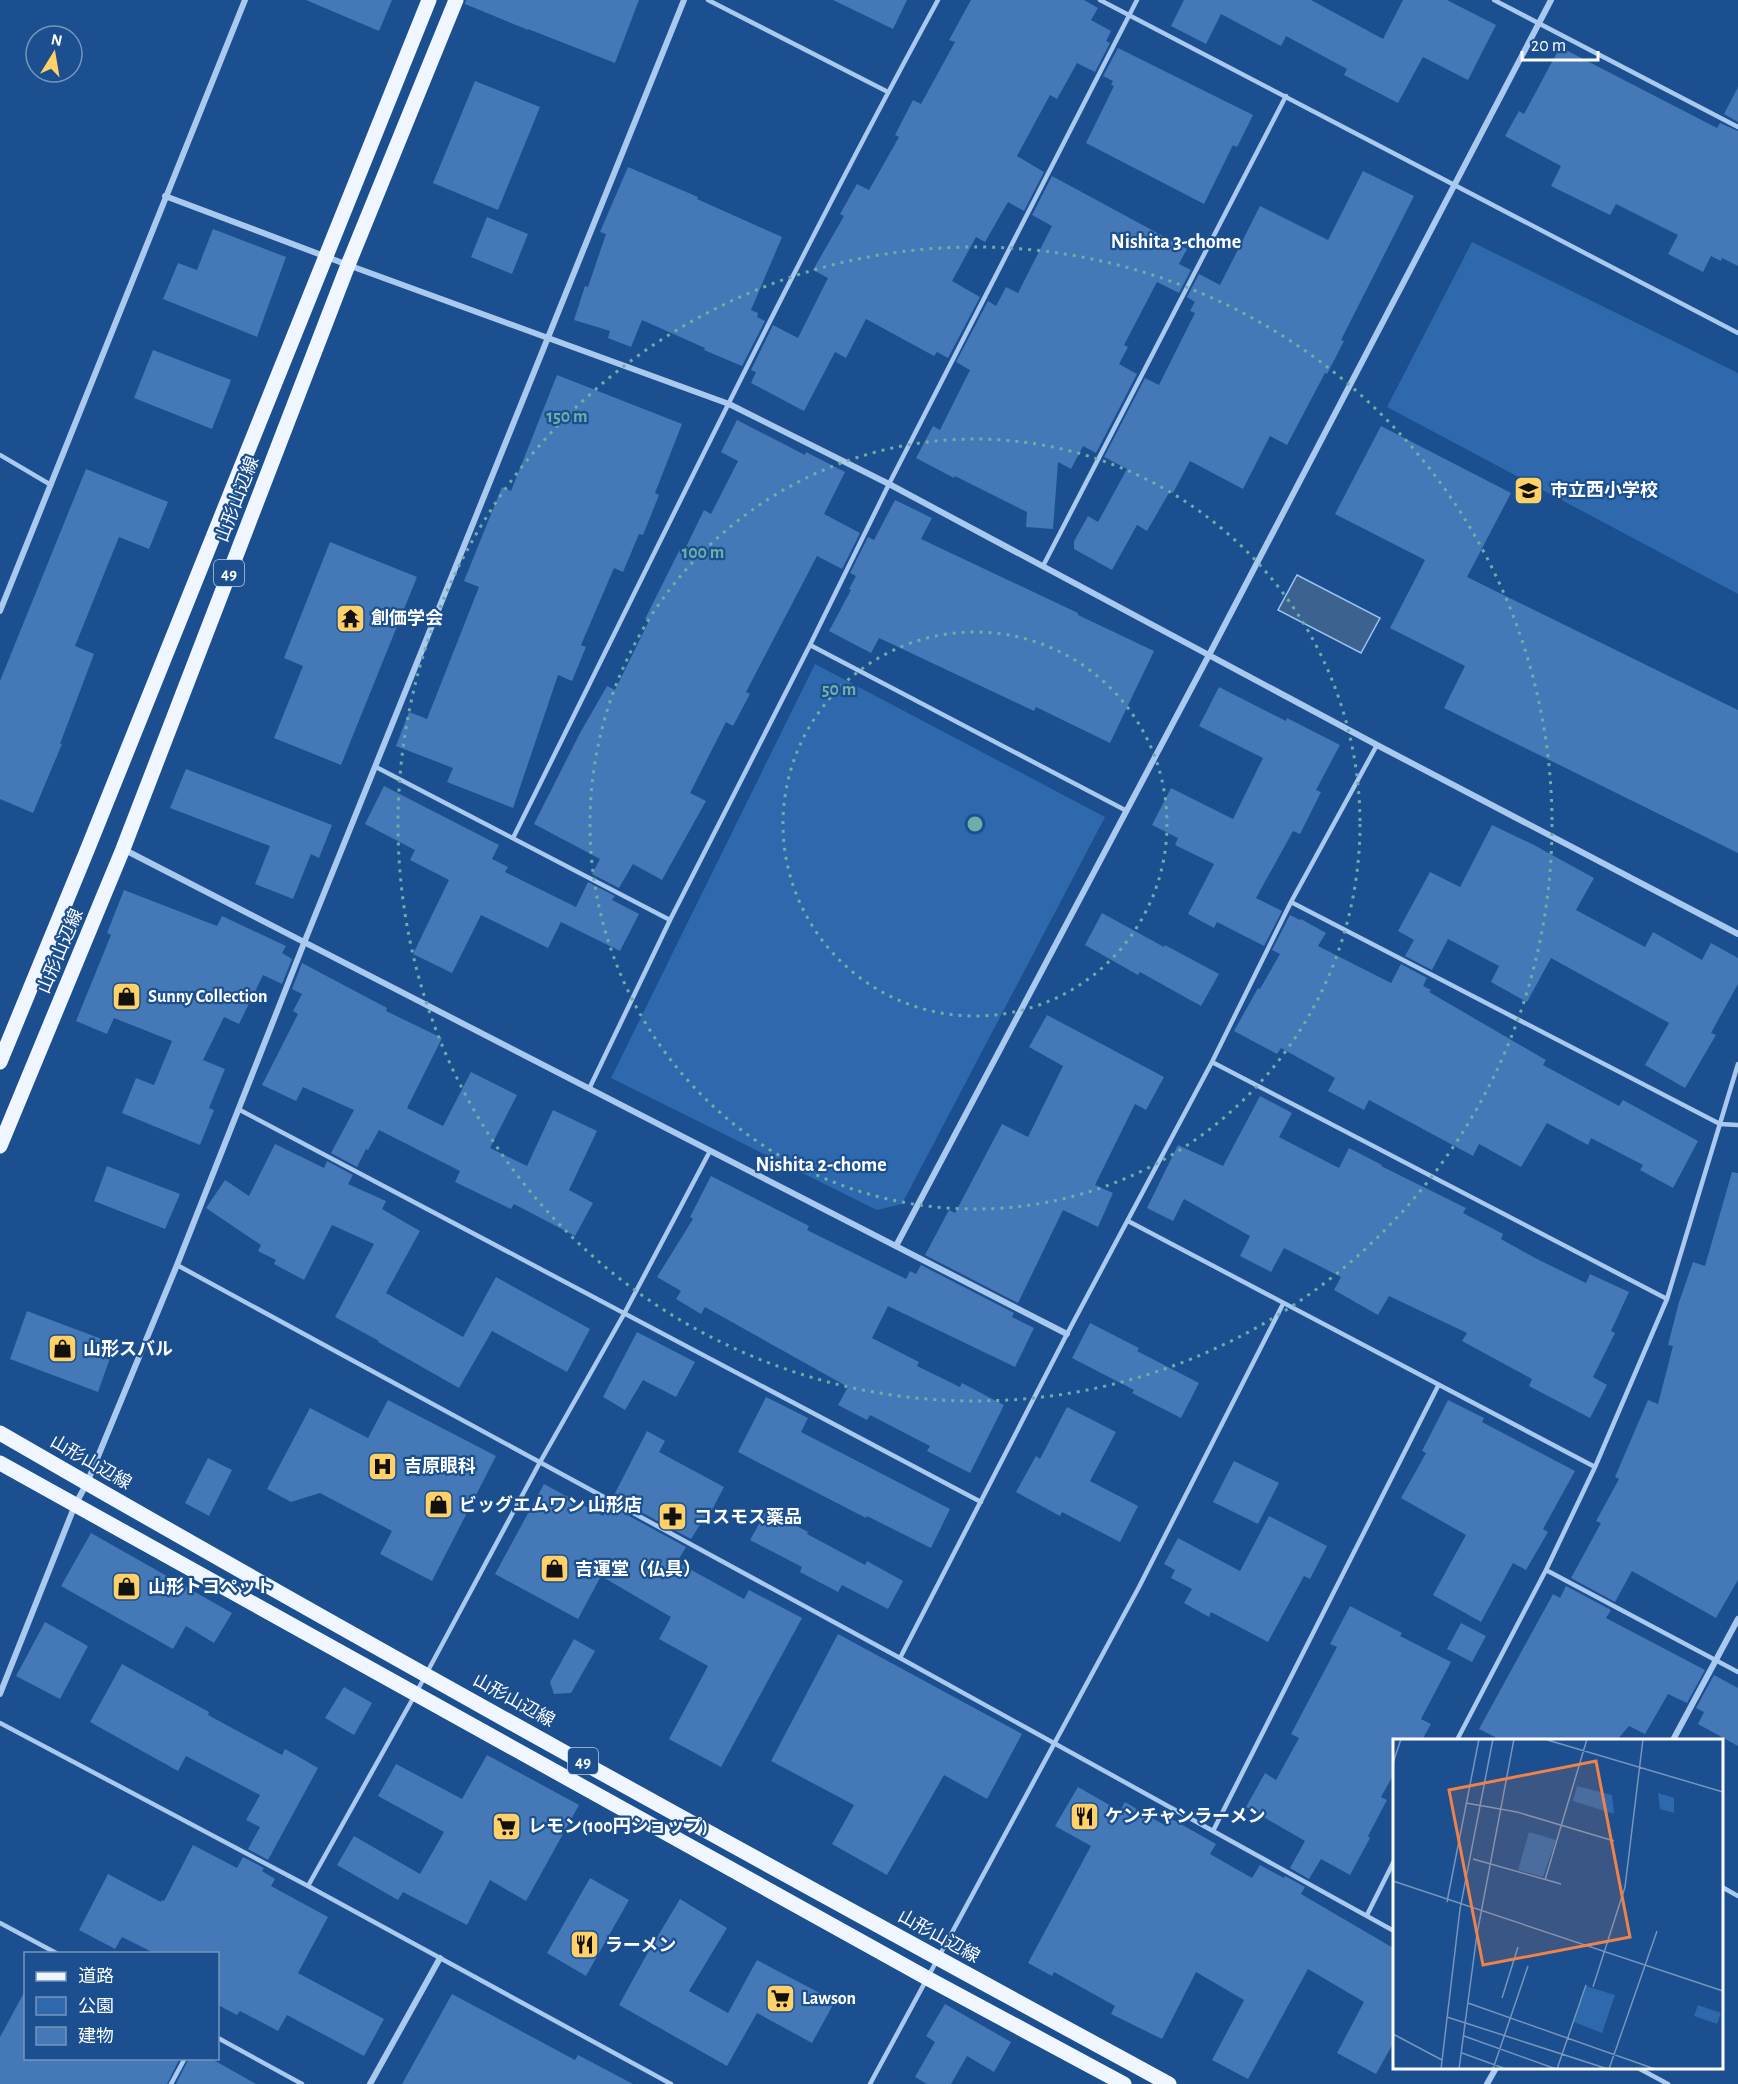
<svg xmlns="http://www.w3.org/2000/svg" width="1738" height="2084" font-family="'Alegreya Sans','Noto Sans JP',sans-serif">
  <style>
    .green { fill: #2e69ad }
    .water { fill: #3c6290; stroke: #9cc4f0; stroke-width: 1.5 }
    .building { fill: #4478b7 }
    .lines { fill: none; stroke-linecap: round; stroke-linejoin: round }
    .lane { stroke: #a9c9ee; stroke-width: 4.5 }
    .street { stroke: #a9c9ee; stroke-width: 6 }
    .primary { stroke: #f0f6ff; stroke-width: 15 }
    .ring { fill: none; stroke: #6fada8; stroke-width: 3; stroke-dasharray: 3 6 }
    .labels { text-anchor: middle; stroke-width: 4.5; stroke-linejoin: round; paint-order: stroke }
    .shield { fill: #1b4f8f; stroke: #bbcadd; stroke-width: 1.5 }
    .shield-label { font-size: 16px; font-weight: bold; fill: #fff }
    .poi-label { font-size: 18px; font-weight: bold; fill: #fff; stroke: #1b4f8f; text-anchor: start }
    .street-label { font-size: 18px; fill: #fff; stroke: #1b4f8f }
    .neighbourhood-label { font-size: 20px; font-weight: bold; fill: #fff; stroke: #1b4f8f }
    .inset-road { fill: none; stroke: #7695bc; stroke-width: 1.5 }
    .view { fill: #ee8249; fill-opacity: 0.15; stroke: #ee8249; stroke-width: 3 }
    .inset-edge { fill: none; stroke: #fff; stroke-width: 3 }
    .centre { fill: #6fada8; stroke: #1b4f8f; stroke-width: 3 }
    .ring-label { font-size: 18px; text-anchor: middle; font-weight: bold; fill: #6fada8; stroke: #1b4f8f; stroke-width: 4.5; stroke-linejoin: round; paint-order: stroke }
  </style>
  <rect width="100%" height="100%" fill="#1b4f8f"/>
  <path class="green" d="M1472,242l266,131v221l-351,-187z
    M815,664l290,153 -203,387 -25,6 -266,-132z"/>
  <path class="water" d="M1297,575l83,43 -19,35 -83,-43z"/>
  <path class="building" d="M306,0h86l-13,31z
    M466,0h173l-24,63 -87,-34v1l-63,-26z
    M833,0h74l-14,29z
    M971,0h113l14,8 -7,12 20,11 -5,10 4,2 -15,29 -18,-9 -20,36 -7,-4 -33,61 27,16 -20,39 -16,-9 -23,40 -9,-5 -24,44 28,16 -32,61 -11,-6 -3,4 -68,-37 -20,39 -11,-6 -31,59 -53,-28 5,-11 -5,-2 22,-45 25,13 30,-60 -15,-8 31,-54 -4,-2 17,-30 12,6 30,-53 -4,-2 18,-35 8,4 34,-62 -6,-2z
    M1184,0h127l72,39 20,-39h44l49,25 -28,55 -45,-23 -25,46 -54,-28 3,-6 -61,-33 -5,10 -60,-32 -15,30 -35,-18z
    M1560,47l157,81 3,-5 18,8v135l-16,-8 -1,3 -10,-5 -8,16 -35,-18 10,-19 -62,-31 -6,11 -59,-29 10,-20 -56,-30 14,-25 5,3z
    M1118,48l135,67 -16,32 -4,-2 -29,59 -118,-61 28,-57 -3,-1 2,-4 -10,-5z
    M475,81l65,26 -42,103 -65,-27z
    M1738,87v35l-14,-8z
    M628,167l70,30 -1,2 85,38 -31,73 7,3 -1,4 8,4 -23,45 -38,-16 1,-2 -63,-28 -11,27 -23,-9 2,-7 -36,-11 11,-34 3,1 18,-53 -6,-2z
    M1363,171l51,25 -73,144 3,1 -17,33 -2,-1 -38,72 -17,-9 -27,53 -53,-28 -17,32 -3,-2 -23,40 -10,-6 -25,45 -38,-21v-8l14,-25 10,6 29,-53 -23,-12 41,-79 14,7 36,-72 -5,-2 5,-9 -8,-5 12,-23 21,11 40,-79 68,34z
    M1052,176l135,73 -8,15 12,6 -12,23 -22,-11 -33,63 4,2 -9,17 18,10 -41,79 -13,-7 -12,23 -13,-7 -5,67 -27,-2 1,-15 -72,-36 -1,2 -38,-20 17,-32 7,4 30,-60 -14,-8 32,-61 8,5 10,-19 12,6 34,-67 -20,-11z
    M487,217l41,17 -16,40 -41,-17z
    M213,229l73,28 -29,80 -94,-38 15,-36 19,7z
    M153,350l78,30 -19,49 -78,-31z
    M557,375l125,49 -27,69 4,2 -16,40 -4,-1 -16,38 -9,-4 -33,77 5,2 -14,34 -14,-6 -45,133 -66,-26 6,-14 -57,-22 13,-34 18,7 52,-132 -15,-6 38,-94 9,4z
    M737,420l68,35 1,-3 39,20 -21,42 36,19 -18,36 -25,-13 -71,136 4,2 -17,32 -7,-4 -36,71 16,8 -44,79 -29,-16 -14,24 -27,-14 8,-15 -66,-35 46,-91 27,-47 8,4 34,-69 -4,-2 35,-70 4,2 20,-41 7,4 27,-53 -17,-9z
    M1381,426l130,67 -44,84 271,133v143l-294,-145 21,-42 -75,-38 35,-68 -90,-46z
    M86,469l82,33 -19,47 -30,-12 -44,109 19,8 -34,90h2l-29,69 -33,-14v-118z
    M895,500l37,18 -11,21 157,74v2l76,36 -44,92 -74,-36 -2,4 -155,-73 -8,15 -42,-22 22,-41 -2,-1 7,-13 -6,-3 18,-36 6,3z
    M330,542l87,35 -76,188 -67,-27 29,-72 -19,-8z
    M1219,687l67,34 1,-3 53,27 -24,45 5,2 -21,42 -7,-3 -37,67 26,13 -18,35 -47,-24 -3,6 -26,-14 26,-50 -39,-19 3,-7 -26,-13 19,-37 62,31 30,-61 -64,-32z
    M186,769l146,56 -13,33 -8,-4 -18,45 -38,-15 15,-38 -100,-38z
    M384,786l115,59 -7,14 16,8 -3,5 71,35 12,-25 27,14 -3,4 27,14 -19,37 -59,-29 -13,26 -67,-33 -29,58 -39,-19 36,-74 -39,-20 5,-10 -50,-26z
    M1492,825l42,20 60,33 -18,32 69,37 8,-15 49,28 9,-17 27,15v26l-27,49 5,2 -31,53 -40,-23 24,-42 -118,-65 -24,44 -36,-20 8,-16 -51,-27 -16,31 -27,-14 9,-16 -16,-9 32,-59 30,15z
    M124,890l93,36 5,-10 64,30 -4,7 10,6 -10,25 -19,-9 -24,49 -15,-7 -21,43 22,9 -16,39 5,2 -14,35 -78,-32 14,-35 18,7 18,-44 -58,-23 -7,16 -31,-13 35,-86 -4,-2z
    M1102,913l62,34 1,-2 54,29 -18,32 -61,-34 -2,3 -53,-30z
    M1290,915l10,5 1,-1 25,14 -8,13 73,37 10,-19 26,14 -4,8 8,4 -2,2 117,68 -3,5 76,41 4,-6 75,41 -25,47 -33,-18 3,-5 -52,-27 -3,7 -41,-22 -26,44 -42,-23 -6,12 -104,-56 -5,10 -36,-19 7,-13 -54,-30 -4,6 -43,-23 24,-43 2,1 20,-35 -8,-4z
    M302,963l85,45 -1,3 56,27 -35,70 36,18 28,-54 46,23 -27,53 37,18 26,-56 44,21 -28,59 24,13 -18,33 -61,-32 -3,5 -56,-27 5,-11 -81,-41 -11,20 -2,-1 -9,18 -26,-14 23,-43 -51,-23 -7,14 -34,-16 36,-71 -5,-3 9,-17 -10,-5z
    M1047,1015l117,62 -18,33 -11,-6 -40,81 18,8 -15,34 -35,-17 -45,93 -93,-48 24,-45 6,3 47,-89 26,13 35,-71 -34,-19z
    M1260,1096l32,17 -13,24 60,31 10,-20 33,17 -1,1 85,42 -3,5 40,21 -2,5 36,20 49,24 4,-9 39,18 -18,39 4,2 -22,44 14,8 -17,33 -61,-32 3,-7 -70,-38 5,-8 -78,-37 -11,19 -44,-25 7,-13 -57,-29 -13,24 -31,-16 10,-20 -66,-37 -11,22 -26,-13 31,-63 45,21z
    M275,1144l49,24 3,-7 26,14 -5,9 38,17 -4,8 38,22 -34,62 77,44 33,-60 94,52 -23,43 -75,-41 -33,57 -81,-46 1,-1 -44,-24 39,-73 -42,-19 -28,55 -30,-16 2,-4 -18,-9 3,-6 -55,-37 19,-28 24,16z
    M107,1166l73,28 -15,35 -71,-28z
    M1732,1172l6,1v407l-22,38 -84,-47 -17,31 -44,-24 30,-55 -5,-2 23,-42 -4,-2 33,-77 10,4 15,-58 -5,-1 11,-43 14,-40 12,4z
    M711,1176l98,50 -2,4 99,49 4,-8 6,3 5,-9 93,48 -2,4 22,11 -19,39 -127,-61 -16,32 47,24 -2,4 43,21 2,-4 42,22 -34,68 -43,-22 3,-5 -60,-31 -3,5 -29,-15 10,-18 -143,-80 -4,7 -25,-15 5,-8 -24,-14 36,-58 -3,-2z
    M27,1311l88,33 -17,48 -88,-33z
    M1090,1323l49,25 -2,3 62,32 -18,35 -49,-25 2,-3 -62,-32z
    M637,1332l58,30 -19,35 -33,-17 -18,30 -22,-13z
    M766,1397l42,21 -7,14 149,77 -19,39 -64,-32 -1,2 -128,-66z
    M388,1400l108,56 -64,125 -52,-27 12,-23 -72,-38 -29,9 -24,-13 43,-81 58,30z
    M1448,1400l36,18 -2,4 93,49 -32,58 5,3 -22,38 -13,-7 -32,59 -48,-27 33,-60 -65,-37 25,-45 -4,-2z
    M1067,1407l49,25 -26,49 48,25 -18,36 -58,-30 -2,4 -44,-24 20,-36 4,3z
    M647,1431l18,10 -6,11 65,35 -20,38 -3,-2 -10,16 -78,-42z
    M208,1458l24,12 -23,46 -24,-13z
    M1234,1461l45,22 -21,41 -45,-22z
    M544,1484l59,32 6,-11 77,42 -9,15 67,37 5,-9 53,28 -81,149 -52,-28 39,-73 -49,-27 12,-22 -70,-41 -23,43 -83,-45z
    M767,1510l41,22 -1,2 58,31 2,-4 36,20 -15,28 -46,-24 -4,7 -38,-20 2,-5 -52,-27z
    M1269,1516l58,30 -17,33 -6,-3 -36,66 -57,-30 -2,5 -25,-14 8,-14 -21,-11 4,-8 -11,-6 14,-26 62,33z
    M91,1533l141,80 -18,30 -28,-17 -13,23 -112,-63z
    M1566,1586l45,24 -5,8 99,52 -18,33 -19,-9 -23,40 -16,-8 -12,14h-116l-22,-11 74,-135 7,4z
    M1350,1606l52,27 -2,3 51,26 -30,57 10,5 -9,16h-27v32l-14,25 6,3 -19,36 2,2 -20,37 -29,-16 -12,20 -19,-11 15,-27 -59,-34 19,-34 11,7 23,-42 -8,-4 46,-87 -7,-3z
    M45,1622l43,24 -28,53 -44,-23z
    M1461,1623l25,13 -14,26 -25,-13z
    M838,1634l184,100 -35,65 -43,-24 -57,100 -55,-31 22,-39 -83,-44z
    M574,1639l21,12 -24,42 -17,1 -4,-12z
    M122,1664l87,48 -1,3 74,40 3,-6 33,19 -50,92 -20,-11 12,-22 -14,-7 14,-25 -74,-39 -8,15 -88,-49z
    M1714,1675l24,13v58l-40,-22 6,-12 -8,-4z
    M344,1687l28,16 -18,32 -29,-17z
    M487,1755l92,50 -53,96 -36,-21 -23,45 -64,-33 -5,8 -61,-35 17,-29 66,38 24,-42 -66,-36 18,-32 66,35z
    M1078,1787l42,24 5,-9 41,24 4,-8 46,26 -6,10 42,24 8,-13 24,13 1,-2 20,11 -4,7 94,55v91l-19,34 -39,-21 27,-51 -56,-33 -60,110 -36,-19 32,-60 -48,-28 -34,67 -51,-25 4,-8 -61,-34 -2,4 -24,-13 63,-117 -36,-20z
    M193,1845l44,23 6,-11 21,11 -2,3 13,8 -4,7 57,31 -30,56 86,46 -20,37 -77,-41 -9,16 -38,-20 -3,4 -19,-10v-52h-64l-32,-16 -7,12 -36,-19 29,-56 53,28 1,-2 2,1z
    M590,1878l39,22 -43,76 -39,-23z
    M680,1899l47,29 -38,63 39,22 29,-53 78,41 -23,42 -55,-30 -30,53 -108,-61 28,-51z
    M26,1989v69h154l-13,26h-167v-47z
    M452,1994l123,66 3,-5 55,29h-231z
    M945,2004l66,38 -17,30 -27,-16 -16,28h-24l-12,-7 20,-35 -9,-6z
    M189,2058h21l46,26h-80z"/>
  <g class="lines">
    <path class="lane" d="M708,0l180,92
      M1100,0l638,333
      M1494,0l244,127
      M0,455l51,30
      M1043,566l243,-470
      M810,645l315,165
      M376,767l294,153
      M513,838c140,-280 275,-563 425,-838
      M1291,902l429,222 18,1
      M1212,1062l455,237
      M589,1089l81,-169 140,-275 79,-161 248,-484
      M238,1109l743,393
      M1128,1221l467,246
      M177,1265l723,393 494,273
      M1546,1570l192,102
      M900,1658l167,-324 145,-272 79,-160 86,-157
      M0,1723l308,163 363,198
      M1457,1740l89,-170 49,-103 72,-168 71,-235
      M1213,1831l225,-445
      M308,1886l108,-193 123,-229 85,-150 86,-163
      M1722,1887l16,9
      M1367,1915l27,-54
      M0,1923l58,31
      M218,2038l84,46
      M1638,2068l30,16
      M171,2084l14,-26
      M870,2084l269,-497 144,-283"/>
    <path class="street" d="M165,196l183,69 381,139 160,80 488,261 361,189
      M0,611l245,-611
      M123,849l944,485
      M896,1246l313,-591 342,-655
      M0,1694l75,-189 12,-22 90,-218 127,-322 380,-943
      M1673,1740l65,-121
      M370,2084l70,-126
      M1487,2084l9,-16"/>
    <path class="primary" d="M0,1062l88,-214 341,-848
      M0,1146l123,-297 225,-584 108,-265
      M0,1433c386,223 777,438 1169,651
      M0,1463l927,515 197,106"/>
  </g>
  <g class="ring">
    <circle cx="975" cy="824" r="192"/>
    <circle cx="975" cy="824" r="385"/>
    <circle cx="975" cy="824" r="577"/>
  </g>
  <defs>
    <symbol id="school-square" viewBox="-11 -11 22 22"><rect x="-9" y="-9" width="18" height="18" rx="4" fill="#ffd166" stroke="#1b4f8f"/><path d="M0-5L7-2L0 1L-7-2ZM-4 1L0 2.5L4 1V4Q0 6-4 4Z" fill="#111"/></symbol>
    <symbol id="temple-square" viewBox="-11 -11 22 22"><rect x="-9" y="-9" width="18" height="18" rx="4" fill="#ffd166" stroke="#1b4f8f"/><path d="M0-6L5-2H3V0L6.5 2.5H4V6H1.5V3h-3V6H-4V2.5H-6.5L-3 0V-2H-5Z" fill="#111"/></symbol>
    <symbol id="shop-square" viewBox="-11 -11 22 22"><rect x="-9" y="-9" width="18" height="18" rx="4" fill="#ffd166" stroke="#1b4f8f"/><path d="M-5-2.5h2.3a2.7 3.5 0 0 1 5.4 0H5L5.5 6h-11ZM-1.5-2.5h3a1.5 2.3 0 0 0-3 0Z" fill="#111"/></symbol>
    <symbol id="hospital-square" viewBox="-11 -11 22 22"><rect x="-9" y="-9" width="18" height="18" rx="4" fill="#ffd166" stroke="#1b4f8f"/><path d="M-5-5h3v3.5h4V-5h3V5h-3V1.5h-4V5h-3Z" fill="#111"/></symbol>
    <symbol id="pharmacy-square" viewBox="-11 -11 22 22"><rect x="-9" y="-9" width="18" height="18" rx="4" fill="#ffd166" stroke="#1b4f8f"/><path d="M-2-6h4v4h4v4h-4v4h-4v-4h-4v-4h4Z" fill="#111"/></symbol>
    <symbol id="restaurant-square" viewBox="-11 -11 22 22"><rect x="-9" y="-9" width="18" height="18" rx="4" fill="#ffd166" stroke="#1b4f8f"/><path d="M-5-6h1v4h1v-4h1v4h1v-4h1v5L-1.5 .5V6h-2V.5L-5-1ZM5-6V6H3V1.5H1.5Q1.5-4 5-6Z" fill="#111"/></symbol>
    <symbol id="supermarket-square" viewBox="-11 -11 22 22"><rect x="-9" y="-9" width="18" height="18" rx="4" fill="#ffd166" stroke="#1b4f8f"/><path d="M-6-5.5h2.5l.6 2H6L4.5 2H-2.5L-4.4-4H-6ZM-1.5 3.2a1.3 1.3 0 1 0 .1 0ZM3 3.2a1.3 1.3 0 1 0 .1 0Z" fill="#111"/></symbol>
  </defs>
  <g fill-rule="evenodd">
    <use href="#school-square" x="1512" y="474" width="33" height="33"/>
    <use href="#temple-square" x="334" y="602" width="33" height="33"/>
    <use href="#shop-square" x="110" y="980" width="33" height="33"/>
    <use href="#shop-square" x="46" y="1332" width="33" height="33"/>
    <use href="#hospital-square" x="366" y="1450" width="33" height="33"/>
    <use href="#shop-square" x="422" y="1488" width="33" height="33"/>
    <use href="#pharmacy-square" x="656" y="1500" width="33" height="33"/>
    <use href="#shop-square" x="538" y="1552" width="33" height="33"/>
    <use href="#shop-square" x="110" y="1570" width="33" height="33"/>
    <use href="#restaurant-square" x="1068" y="1800" width="33" height="33"/>
    <use href="#supermarket-square" x="490" y="1810" width="33" height="33"/>
    <use href="#restaurant-square" x="568" y="1928" width="33" height="33"/>
    <use href="#supermarket-square" x="764" y="1982" width="33" height="33"/>
  </g>
  <g class="labels">
    <g class="shield">
      <rect x="214" y="560" width="30" height="26" rx="4.5"/>
      <rect x="568" y="1748" width="30" height="26" rx="4.5"/>
    </g>
    <g class="shield-label">
      <text x="229" y="579">49</text>
      <text x="583" y="1767">49</text>
    </g>
    <g class="poi-label">
      <text x="1550" y="496">市立西小学校</text>
      <text x="371" y="624">創価学会</text>
      <text x="148" y="1002">Sunny Collection</text>
      <text x="83" y="1355">山形スバル</text>
      <text x="404" y="1472">吉原眼科</text>
      <text x="459" y="1511">ビッグエムワン 山形店</text>
      <text x="694" y="1523">コスモス薬品</text>
      <text x="575" y="1575">吉運堂（仏具）</text>
      <text x="148" y="1593">山形トヨペット</text>
      <text x="1105" y="1822">ケンチャンラーメン</text>
      <text x="528" y="1832">レモン(100円ショップ)</text>
      <text x="605" y="1951">ラーメン</text>
      <text x="802" y="2004">Lawson</text>
    </g>
    <g class="street-label">
      <text transform="translate(237 499) rotate(-69)" y="6">山形山辺線</text>
      <text transform="translate(60 951) rotate(-67)" y="6">山形山辺線</text>
      <text transform="translate(91 1462) rotate(30)" y="6">山形山辺線</text>
      <text transform="translate(514 1700) rotate(29)" y="6">山形山辺線</text>
      <text transform="translate(939 1936) rotate(29)" y="6">山形山辺線</text>
    </g>
    <g class="neighbourhood-label">
      <text x="1176" y="248">Nishita 3-chome</text>
      <text x="821" y="1171">Nishita 2-chome</text>
    </g>
  </g>
  <g transform="translate(1393 1739)">
    <rect width="330" height="330" fill="#1b4f8f"/>
    <path d="M184,47l35,9 2,19 -41,-13zM265,54l16,5v15l-14,-4zM136,93l27,8 -13,37 -25,-7zM193,247l29,9 -13,38 -28,-11zM305,266l23,8 -4,11 -23,-8z" fill="#2e69ad"/>
    <path class="inset-road" d="M151,0l179,53M0,24l8,-24M73,64l51,9 97,29M80,120l88,25M152,141l42,-141M0,142l330,110M54,163l32,-163M200,248l32,-100 18,-148M109,259l16,-51M75,264l187,66M54,278l161,52M0,295l49,26M71,297l92,33M69,314l44,16M48,330l19,-160 33,-170M66,330l18,-135 37,-195M100,330l35,-103M164,330l29,-84M216,330l48,-138"/>
    <path class="view" d="M203,22l34,176 -147,28 -34,-175z"/>
    <rect width="330" height="330" class="inset-edge"/>
  </g>
  <circle cx="975" cy="824" r="9" class="centre"/>
  <g class="ring-label">
    <text x="567" y="422">150 m</text>
    <text x="703" y="558">100 m</text>
    <text x="839" y="695">50 m</text>
  </g>
  <rect x="24" y="1952" width="195" height="108" fill="#1b4f8f" stroke="#7695bc" stroke-width="1.5"/>
  <rect x="36" y="1972" width="30" height="9" fill="#f0f6ff" stroke="#7695bc" stroke-width="1.5"/>
  <text x="78" y="1982" font-size="18" fill="#ffffff">道路</text>
  <rect x="36" y="1997" width="30" height="18" fill="#2e69ad" stroke="#7695bc" stroke-width="1.5"/>
  <text x="78" y="2012" font-size="18" fill="#ffffff">公園</text>
  <rect x="36" y="2027" width="30" height="18" fill="#4478b7" stroke="#7695bc" stroke-width="1.5"/>
  <text x="78" y="2042" font-size="18" fill="#ffffff">建物</text>
  <g transform="translate(54 54) rotate(11)"><circle r="28" fill="#1b4f8f" stroke="#7695bc" stroke-width="1.5"/>
  <path d="M0-4.5L10 22L0 15L-10 22Z" fill="#ffd166"/>
  <text y="-9" font-size="16" font-weight="bold" text-anchor="middle" fill="#ffffff">N</text>
  </g>
  <path d="M1522 51v9h76v-9" fill="none" stroke="#ffffff" stroke-width="3"/>
  <text x="1531" y="51" font-size="18" fill="#ffffff" stroke="#1b4f8f" stroke-width="4.5" paint-order="stroke">20 m</text>
</svg>
